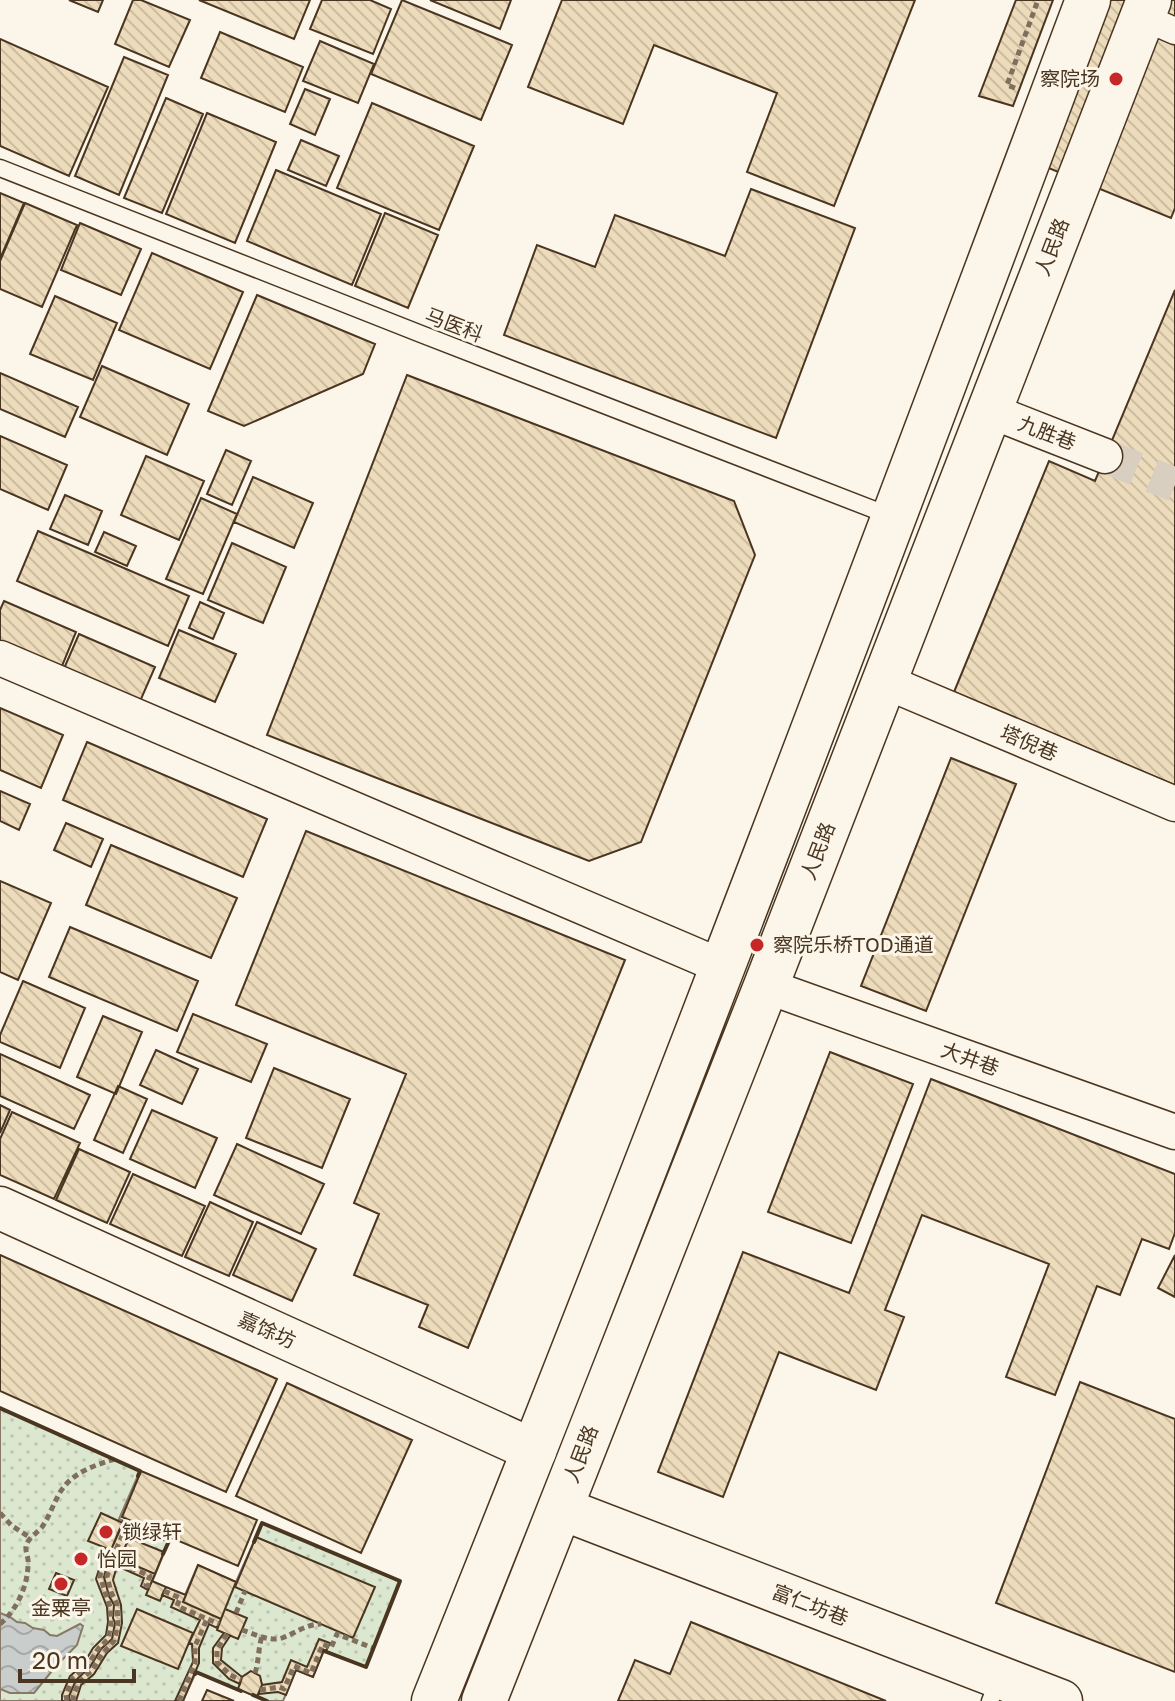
<svg xmlns="http://www.w3.org/2000/svg" width="1175" height="1701" font-family="'Golos Text','Noto Sans SC',sans-serif">
  <style>
    .garden { fill: url(#garden-dots); stroke: #887966; stroke-width: 2 }
    .water { fill: url(#water-waves); stroke: #887966; stroke-width: 2 }
    .building { fill: url(#building-back-hatch); stroke: #4a3520; stroke-width: 2 }
    .lines { fill: none; stroke-linecap: round; stroke-linejoin: round }
    .minor-tunnel { stroke: #d8cfc1; stroke-width: 34; stroke-dasharray: 34 17; stroke-linecap: butt }
    .service-casing { stroke: #4a3520; stroke-width: 19 }
    .pedestrian-casing { stroke: #4a3520; stroke-width: 29 }
    .minor-casing { stroke: #4a3520; stroke-width: 37 }
    .tertiary-casing { stroke: #4a3520; stroke-width: 45 }
    .primary-casing { stroke: #4a3520; stroke-width: 47 }
    .path { stroke: #7f6f5c; stroke-width: 5; stroke-dasharray: 6 4; stroke-linecap: butt }
    .service { stroke: #fbf6e9; stroke-width: 16 }
    .pedestrian { stroke: #fbf6e9; stroke-width: 26 }
    .minor { stroke: #fbf6e9; stroke-width: 34 }
    .tertiary { stroke: #fbf6e9; stroke-width: 42 }
    .primary { stroke: #fbf6e9; stroke-width: 44 }
    .wall { stroke: #4a3520; stroke-width: 4 }
    .poi-dot { fill: #c62828; stroke: #fbf6e9; stroke-width: 3 }
    .labels { text-anchor: middle; stroke-width: 6; stroke-linejoin: round; paint-order: stroke }
    .poi-label { font-size: 20px; fill: #4a3520; stroke: #fbf6e9; text-anchor: start }
    .street-label { font-size: 20px; fill: #4a3520; stroke: #fbf6e9 }
  </style>
  <defs>
    <pattern id="garden-dots" width="8" height="8" patternUnits="userSpaceOnUse" patternTransform="scale(2)"><rect width="8" height="8" fill="#dce7d0"/><path d="M2 2h.1M6 6h.1" fill="none" stroke="#bec7b2" stroke-width="1.8" stroke-linecap="round"/></pattern>
    <pattern id="water-waves" width="16" height="10" patternUnits="userSpaceOnUse" patternTransform="scale(2)"><rect width="16" height="10" fill="#c9cecd"/><path d="M0 5q4-4 8 0t8 0" fill="none" stroke="#a5a8a6"/></pattern>
    <pattern id="building-back-hatch" width="6" height="6" patternUnits="userSpaceOnUse" patternTransform="scale(2)"><rect width="6" height="6" fill="#ecdcbc"/><path d="M-1 5l2 2M0 0l6 6M5-1l2 2" fill="none" stroke="#ccbda1"/></pattern>
  </defs>
  <rect width="100%" height="100%" fill="#fbf6e9"/>
  <path class="garden" d="M0,1408l140,63 -21,48 50,22 -17,41 33,13 13,-30 38,17 26,-59 138,58 -34,86 -42,-17 -11,27 -17,-7 -13,31h-16l-71,-29 -13,29h-183z"/>
  <path class="water" d="M0,1613l10,4 7,5 8,1 8,5 11,2 6,5 7,1 21,-11 2,-1 3,2 -6,19 -21,21 -22,27h-24l-10,-4z"/>
  <path class="building" d="M69,0h34l-5,12z
    M133,0h8l49,20 -21,47 -54,-23z
    M199,0h111l-16,39z
    M322,0h48l21,9 -18,45 -63,-25z
    M402,0l110,45 -31,75 -110,-46z
    M430,0h81l-11,29z
    M562,0h353l-81,206 -87,-34 30,-79 -123,-48 -31,79 -95,-37z
    M1016,0h37l-40,106 -34,-10z
    M1088,0h87v208l-4,10 -147,-60z
    M220,32l83,35 -18,45 -84,-34z
    M0,39l108,48 -39,89 -69,-30z
    M320,41l54,23 -16,39 -55,-22z
    M124,57l44,18 -49,120 -44,-19z
    M305,89l25,10 -15,36 -25,-11z
    M166,98l37,16 -41,99 -38,-15z
    M372,103l102,43 -35,84 -102,-42z
    M207,113l69,29 -41,101 -69,-29z
    M301,140l38,16 -13,30 -38,-16z
    M276,170l105,44 -29,71 -105,-44z
    M751,189l104,39 -79,210 -272,-103 33,-90 58,22 20,-52 110,41z
    M0,193l24,10 -24,56z
    M25,203l52,22 -35,82 -42,-18v-28z
    M385,213l53,22 -30,73 -53,-22z
    M80,223l61,26 -20,46 -60,-25z
    M152,253l91,39 -33,77 -91,-39z
    M1175,290v495l-221,-93 95,-231 46,20z
    M257,295l118,49 -12,30 -119,52 -36,-15z
    M55,296l62,27 -24,57 -63,-26z
    M102,366l87,38 -22,51 -87,-38z
    M0,373l78,34 -13,30 -65,-28z
    M407,375l327,126 21,54 -114,287 -52,19 -322,-126z
    M0,436l67,29 -19,45 -48,-21z
    M226,450l25,11 -19,44 -25,-11z
    M146,456l58,25 -25,59 -58,-25z
    M253,477l60,26 -19,45 -60,-26z
    M65,495l37,16 -14,34 -38,-16z
    M201,498l36,16 -34,80 -37,-15z
    M38,531l151,65 -21,50 -151,-65z
    M104,532l32,14 -9,20 -32,-14z
    M232,543l54,24 -23,56 -55,-23z
    M4,601l72,31 -16,39 -60,-26v-35z
    M200,602l24,11 -11,26 -24,-11z
    M179,630l57,24 -21,48 -56,-24z
    M79,634l76,33 -17,39 -76,-33z
    M0,708l63,27 -22,53 -41,-18z
    M87,742l180,77 -24,58 -180,-77z
    M951,758l65,26 -90,227 -65,-25z
    M0,791l30,13 -11,26 -19,-9z
    M66,823l37,16 -12,28 -37,-17z
    M306,831l319,129 -157,388 -49,-21 9,-22 -74,-30 25,-61 -25,-11 52,-129 -170,-69z
    M111,845l126,53 -26,60 -125,-53z
    M0,881l51,22 -33,77 -18,-8z
    M70,927l128,54 -21,50 -128,-54z
    M23,981l62,27 -25,60 -60,-26v-7z
    M193,1014l74,30 -16,38 -74,-30z
    M103,1016l39,16 -26,62 -39,-17z
    M156,1050l42,19 -16,35 -42,-19z
    M830,1052l83,32 -62,159 -83,-31z
    M0,1054l90,41 -16,34 -74,-33z
    M274,1068l76,31 -28,69 -76,-30z
    M931,1079l244,95v59l-6,16 -27,-10 -22,56 -23,-9 -42,109 -49,-18 43,-113 -127,-49 -37,95 19,7 -28,73 -97,-38 -56,145 -65,-25 85,-220 106,41z
    M118,1086l29,13 -24,54 -29,-13z
    M0,1105l10,5 -10,23z
    M152,1110l65,28 -22,50 -65,-29z
    M12,1112l68,31 -26,56 -54,-24v-36z
    M237,1144l87,40 -23,50 -87,-39z
    M79,1149l51,23 -23,51 -51,-23z
    M133,1174l72,32 -23,50 -72,-32z
    M210,1202l43,20 -24,54 -44,-19z
    M257,1222l59,27 -24,52 -59,-26z
    M0,1255l277,124 -51,113 -226,-101z
    M1175,1255v42l-17,-9z
    M1080,1382l95,37v253l-179,-69z
    M287,1383l125,57 -51,113 -125,-57z
    M141,1471l116,49 -19,46 -116,-49z
    M101,1513l22,10 -12,27 -23,-9z
    M123,1521l11,5 -14,33 35,15 -7,16 -7,-4 3,-8 -27,-12 -4,14 8,25 1,18 -4,20 -11,10 -13,21 -13,11 -5,16h-6l-1,-5 7,-16 14,-13 11,-18 11,-10 3,-16 -2,-5 1,-13 -5,-9 -5,-19 7,-27z
    M256,1537l119,50 -22,51 -118,-51z
    M129,1538l35,14 -9,22 -35,-15z
    M104,1548l7,2 -7,27 5,19 5,9 -1,13 2,5 -3,16 -11,10 -11,18 -14,13 -7,16 1,5h-8v-6l8,-19 13,-11 10,-17 13,-13 2,-13 -1,-15 -11,-28 6,-19 -3,-1z
    M198,1565l38,17 -15,37 -38,-17z
    M56,1573l18,7 -7,16 -18,-7z
    M152,1581l14,6 -6,14 -14,-6z
    M166,1587l20,8 -3,7 38,17 -4,9 -8,-4 -10,24v15l-16,38h-8l18,-39 -1,-18 -3,-1 11,-23 -29,-13 3,-7 -12,-5z
    M137,1609l56,24 -15,36 -57,-23z
    M225,1609l22,9 -9,21 -21,-9z
    M691,1622l195,79h-268l17,-41 35,14z
    M224,1633l6,3 -8,12 -1,12 21,17 -2,7 -11,-5 -16,-16v-15z
    M319,1639l11,4 -4,8 -2,-1 -11,27 -17,-7 -10,25 -8,-3 -20,2 4,-9 20,-3 9,-22 16,7z
    M251,1671l9,5 2,9 -5,12 -19,-8 4,-12z
    M207,1690l27,11h-32z"/>
  <g class="lines">
    <path class="minor-tunnel" d="M1105,456l70,29"/>
    <defs>
      <path id="service" d="M0,168l421,166 472,183
        M990,1701l9,-22"/>
      <path id="pedestrian" d="M1143,17l32,14"/>
      <path id="minor" d="M988,410l117,46
        M0,658l723,309
        M884,681l291,123
        M766,986l409,146"/>
      <path id="tertiary" d="M0,1208l535,243
        M560,1508l501,193"/>
      <path id="primary" d="M434,1701c227,-563 441,-1132 654,-1701
        M484,1701l282,-715 383,-986"/>
    </defs>
    <use href="#service" class="service-casing"/>
    <use href="#pedestrian" class="pedestrian-casing"/>
    <use href="#minor" class="minor-casing"/>
    <use href="#tertiary" class="tertiary-casing"/>
    <use href="#primary" class="primary-casing"/>
    <path class="path" d="M1015,88l-8,-3 31,-85
      M0,1513l12,13 19,12
      M112,1560l38,16 -4,9 4,1
      M164,1591l16,7 -3,8 42,18
      M236,1613l9,-22
      M0,1624c16,-13 28,-38 28,-60 1,-6 -3,-12 -2,-18 2,-8 11,-13 16,-19 7,-10 11,-22 17,-33 13,-22 34,-28 56,-35
      M242,1630c12,4 28,12 40,8 14,-5 24,-14 39,-14
      M227,1634l-10,15v13l13,13 11,5
      M255,1673c4,-12 3,-24 7,-37
      M260,1690l19,-3 5,2 10,-23 17,7 12,-29 8,4 6,-14 36,14
      M67,1701l-1,-6 7,-17 14,-12 11,-17 10,-10 3,-15 -1,-17 -10,-31 9,-26
      M74,1701l-1,-5 6,-14 13,-12 11,-17 11,-12 4,-17 -1,-20 -6,-12 -4,-16 8,-24 13,-29
      M179,1701l16,-38v-17l12,-27"/>
    <use href="#service" class="service"/>
    <use href="#pedestrian" class="pedestrian"/>
    <use href="#minor" class="minor"/>
    <use href="#tertiary" class="tertiary"/>
    <use href="#primary" class="primary"/>
    <path class="wall" d="M0,1408l140,63 -2,5
      M130,1524l39,17 -6,13
      M254,1542l8,-19 138,58 -34,86 -42,-16
      M195,1674l1,-2 45,19
      M253,1695l14,6"/>
  </g>
  <g class="poi-dot">
    <circle cx="1116" cy="79" r="8"/>
    <circle cx="757" cy="945" r="8"/>
    <circle cx="106" cy="1532" r="8"/>
    <circle cx="81" cy="1559" r="8"/>
    <circle cx="61" cy="1584" r="8"/>
  </g>
  <g class="labels">
    <g class="poi-label">
      <text x="1100" y="86" text-anchor="end">察院场</text>
      <text x="773" y="952">察院乐桥TOD通道</text>
      <text x="122" y="1539">锁绿轩</text>
      <text x="97" y="1566">怡园</text>
      <text x="61" y="1615" text-anchor="middle">金粟亭</text>
    </g>
    <g class="street-label">
      <text transform="translate(1052 247) rotate(-69)" y="7">人民路</text>
      <text transform="translate(454 325) rotate(21)" y="7">马医科</text>
      <text transform="translate(1047 433) rotate(21)" y="7">九胜巷</text>
      <text transform="translate(1029 743) rotate(23)" y="7">塔倪巷</text>
      <text transform="translate(818 851) rotate(-69)" y="7">人民路</text>
      <text transform="translate(970 1059) rotate(20)" y="7">大井巷</text>
      <text transform="translate(267 1330) rotate(24)" y="7">嘉馀坊</text>
      <text transform="translate(581 1454) rotate(-69)" y="7">人民路</text>
      <text transform="translate(810 1605) rotate(21)" y="7">富仁坊巷</text>
    </g>
  </g>
  <path d="M20 1669v12h114v-12" fill="none" stroke="#4a3520" stroke-width="4"/>
  <text x="32" y="1669" font-size="24" fill="#4a3520" stroke="#fbf6e9" stroke-width="6" paint-order="stroke">20 m</text>
</svg>
